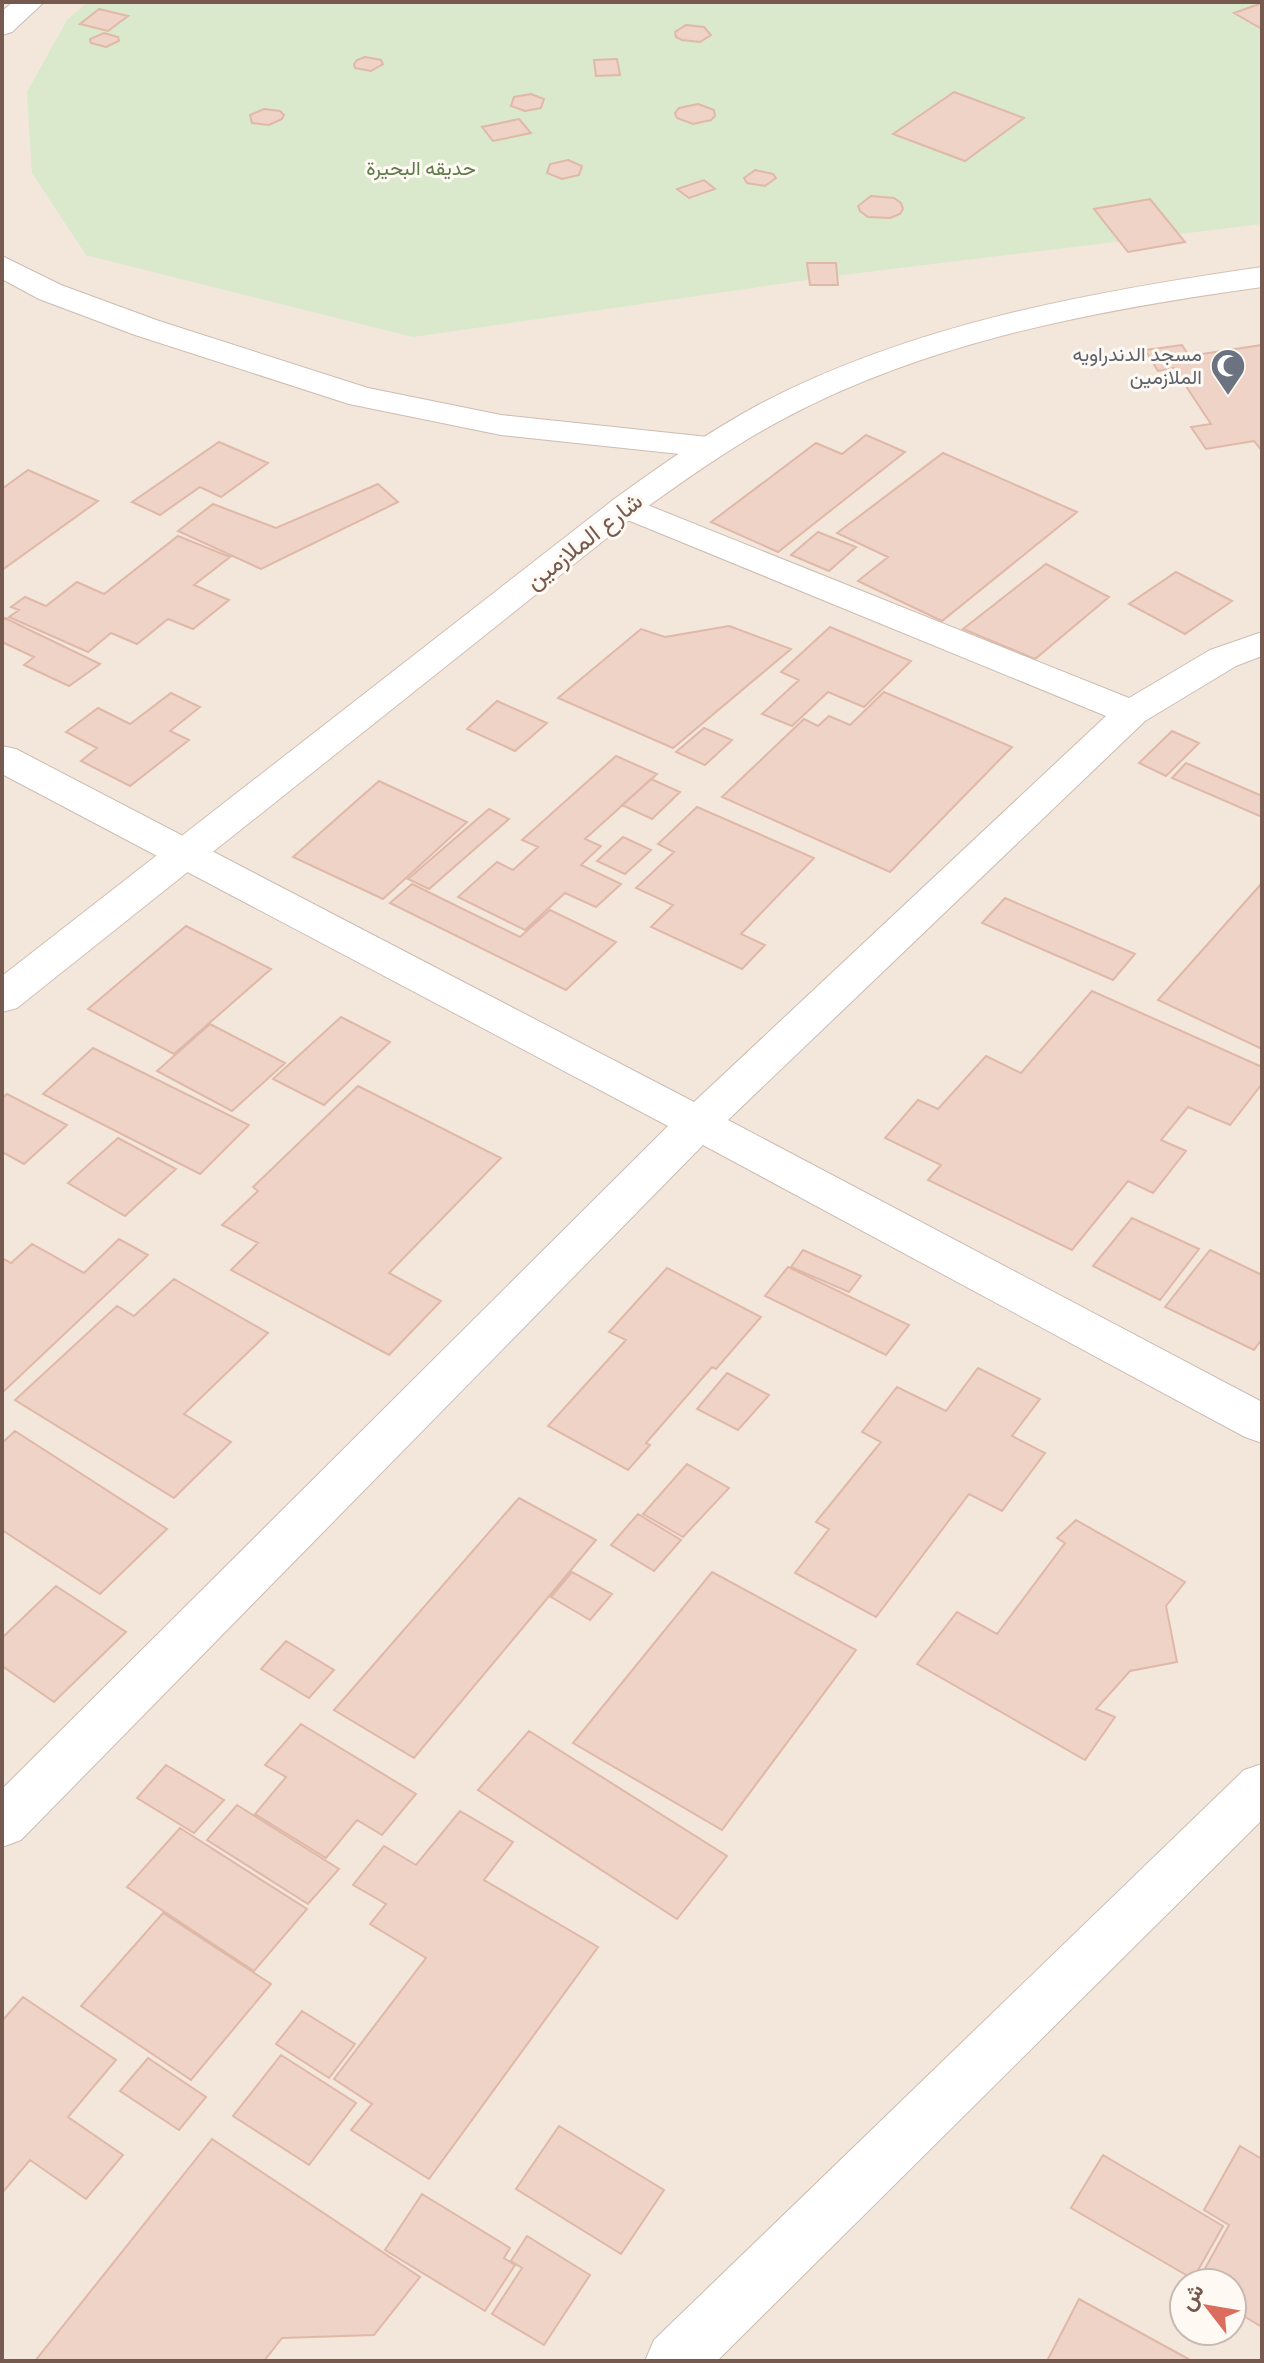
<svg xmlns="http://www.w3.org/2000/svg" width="1264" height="2363" font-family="'Roboto Condensed',Vazirmatn,sans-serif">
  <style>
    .residential { fill: #f3e6db; fill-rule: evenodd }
    .green { fill: #dae9cb }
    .building { fill: #efd3c6; stroke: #e0b8a8; stroke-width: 2 }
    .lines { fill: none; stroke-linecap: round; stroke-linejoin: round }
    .street-casing { stroke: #cdbcb2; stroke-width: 2 }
    .secondary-casing { stroke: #d3beb2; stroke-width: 2 }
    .street { fill: #fff; fill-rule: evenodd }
    .secondary { fill: #fff; fill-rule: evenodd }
    .labels { text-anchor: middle; stroke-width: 6; stroke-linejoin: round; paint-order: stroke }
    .far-park-label { font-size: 20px; fill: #5d7a49; stroke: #fef9f3 }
    .far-worship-label { font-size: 20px; fill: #5b616d; stroke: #fef9f3; text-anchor: end }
    .street-label { font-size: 24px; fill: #765a50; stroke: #fef9f3 }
  </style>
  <rect width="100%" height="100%" fill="#fbf4ed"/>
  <path class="residential" d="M2,2h1260v2359h-1260zM1184,2283h48v48h-48z"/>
  <path class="green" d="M88,2h1174v222l-428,52 -421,61 -327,-82 -54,-82 -5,-81 40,-72z"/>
  <path class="building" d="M1262,3v26l-28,-16z
    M99,9l29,7 -20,15 -28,-7z
    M686,25l18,2 7,8 -11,7 -18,-2 -6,-3 -1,-5z
    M104,33l14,4 1,4 -13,6 -15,-4 -1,-4z
    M365,57l16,3 2,4 -12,7 -16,-3 -1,-4 3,-4z
    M617,59l3,16 -24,1 -2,-16z
    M954,92l70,26 -59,43 -72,-27z
    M531,94l13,5 -3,9 -16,3 -14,-5 3,-9z
    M698,104l16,6 1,6 -4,4 -18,4 -16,-6 -2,-5 4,-5z
    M264,109l16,2 4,4 -2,4 -13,6 -17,-2 -2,-8z
    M519,119l12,14 -38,8 -11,-14z
    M568,160l14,6 -3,9 -17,4 -15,-6 3,-9z
    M755,170l18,4 3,4 -11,8 -18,-3 -3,-5z
    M704,180l11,9 -26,9 -12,-9z
    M871,196l23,2 7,5 2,6 -3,5 -10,4 -22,-1 -8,-6 -2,-5z
    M1150,199l35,43 -57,10 -34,-43z
    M807,263h29l2,22h-28z
    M1182,345l7,11 73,-11v106l-8,-10 -48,8 -15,-22 20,-3 -37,-56 -16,3 -13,-21z
    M866,435l39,17 -127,100 -67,-30 105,-79 26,11z
    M219,442l49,21 -47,34 -21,-10 -40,28 -28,-13z
    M943,453l134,59 -135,109 -84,-40 30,-24 -51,-24z
    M28,470l70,31 -96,69v-81z
    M378,484l20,18 -137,67 -83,-38 35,-27 63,24z
    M818,532l38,15 -27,24 -38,-16z
    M178,536l52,21 -36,28 35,15 -36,29 -25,-10 -31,25 -26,-11 -23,19 -79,-35 10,-7 -8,-3 14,-10 21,9 31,-24 27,12z
    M1046,564l63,33 -74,62 -72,-30z
    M1176,572l56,29 -47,33 -56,-30z
    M5,618l95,46 -31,22 -45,-21 10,-8 -32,-15v-21z
    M729,626l62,23 -118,99 -115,-50 83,-69 24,8z
    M830,627l81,34 -47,46 -36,-15 -36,34 -30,-12 37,-34 -18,-8z
    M884,692l128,55 -122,125 -168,-75 82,-78 14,7 11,-10 21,9z
    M171,693l29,14 -30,24 19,9 -59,46 -49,-25 16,-13 -31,-16 32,-24 32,16z
    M497,701l50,22 -32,28 -48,-22z
    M704,728l28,12 -27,25 -29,-13z
    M1172,731l27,12 -33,33 -27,-13z
    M616,756l41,18 -72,65 16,7 -20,19 40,19 -25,23 -31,-14 -40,37 -67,-33 39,-35 16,8 25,-23 -16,-7z
    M1186,763l76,33v21l-90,-39z
    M651,779l29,13 -28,27 -30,-14z
    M379,781l88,41 -84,77 -90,-42z
    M697,807l117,51 -73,76 24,11 -23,24 -91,-42 22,-22 -37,-17 38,-36 -16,-8z
    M489,809l20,10 -80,70 -21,-10z
    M623,837l28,13 -26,24 -28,-13z
    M1262,883v166l-104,-49z
    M412,884l108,53 30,-27 66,32 -50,48 -176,-87z
    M1005,898l130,56 -22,26 -131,-57z
    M186,926l85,43 -97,85 -86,-45z
    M1092,991l170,76v17l-32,41 -42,-18 -27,33 25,11 -33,42 -25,-12 -56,69 -144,-70 13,-15 -56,-27 33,-38 20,9 48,-53 35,17z
    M341,1017l49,25 -66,63 -51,-26z
    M210,1024l75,39 -53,48 -75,-40z
    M93,1048l156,77 -49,49 -157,-80z
    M358,1086l143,72 -112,115 52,28 -52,54 -158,-85 27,-27 -36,-18 36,-34 -5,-4z
    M7,1094l60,31 -43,39 -22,-12v-54z
    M118,1138l58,31 -51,47 -57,-33z
    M1132,1218l67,31 -39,51 -67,-34z
    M119,1239l29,16 -146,138v-135l9,5 21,-19 52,29z
    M803,1250l58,26 -12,16 -58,-25z
    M1210,1250l52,25v64l-8,11 -89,-43z
    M788,1267l121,58 -23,30 -121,-59z
    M667,1268l94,49 -45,52 -4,-2 -66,76 4,2 -22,25 -80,-44 78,-86 -17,-8z
    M174,1279l94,54 -84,81 47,28 -57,56 -159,-98 102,-94 17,10z
    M978,1368l62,31 -28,37 33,17 -43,58 -33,-17 -93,123 -81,-44 34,-44 -13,-7 65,-80 -19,-10 35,-45 49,24z
    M727,1373l42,22 -31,35 -41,-21z
    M15,1431l152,98 -67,65 -98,-64v-87z
    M687,1464l42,24 -46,49 -40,-23z
    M519,1498l77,42 -182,218 -80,-48z
    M638,1514l43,26 -27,31 -43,-26z
    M1076,1520l109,62 -19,24 11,56 -47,9 -34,38 19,8 -30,43 -168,-96 40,-52 40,22 68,-91 -8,-5z
    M572,1572l40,22 -22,26 -39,-23z
    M712,1572l144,78 -134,180 -149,-87z
    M56,1586l70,46 -72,70 -52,-36v-28z
    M286,1641l48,29 -25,28 -48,-29z
    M301,1724l115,70 -34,41 -25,-15 -31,38 -71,-44 31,-37 -21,-12z
    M529,1731l198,125 -50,63 -199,-129z
    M166,1765l58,35 -30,33 -57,-35z
    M237,1805l102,64 -31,35 -101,-64z
    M460,1811l53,31 -29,38 114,67 -169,232 -78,-49 21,-26 -38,-25 92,-121 -56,-34 16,-20 -33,-19 31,-39 32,19z
    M180,1828l127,81 -53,62 -127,-84z
    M163,1913l108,71 -80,96 -110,-74z
    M23,1997l93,63 -48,57 55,38 -37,44 -56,-39 -28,33v-172z
    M302,2011l53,33 -26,34 -53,-34z
    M281,2055l75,48 -47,62 -76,-49z
    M148,2058l58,39 -27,33 -59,-39z
    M559,2126l105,64 -43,64 -105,-65z
    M212,2139l208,138 -46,58 -92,3 -18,23h-229z
    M1240,2146l22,13v168l-30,-18v-26h-35l32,-58 -25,-15z
    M1103,2155l120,71 -30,53 -122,-71z
    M422,2194l88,54 -6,10 11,7 -30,46 -100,-61z
    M527,2236l63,39 -46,70 -52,-31 30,-46 -11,-7z
    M1079,2299l113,62h-145z"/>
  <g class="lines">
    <defs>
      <path id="street" d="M13,2h31l-32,30 -10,3v-24z
        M2,256l59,29 98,36 209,67 133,27 207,22 12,3 5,7 -5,7 -12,3 -207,-22 -152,-31 -214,-69 -96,-36 -37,-20z
        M625,496l504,202 81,-48 52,-18v24l-26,10 -91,55 -417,399 534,282v41l-17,-6 -542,-292 -682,695 -19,7v-58l666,-663 -666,-352v-28l14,3 678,353 412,-386 -493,-202 -6,-7 6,-7z
        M1262,1764v56l-545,541h-72l9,-21 590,-570z"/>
      <path id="secondary" d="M1262,267v20c-164,23 -329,53 -477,131 -53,28 -100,62 -148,96l-620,494 -15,4v-36l611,-476c48,-35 95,-68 147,-96 155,-81 331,-112 502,-137z"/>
    </defs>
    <use href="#street" class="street-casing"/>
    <use href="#secondary" class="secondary-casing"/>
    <use href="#street" class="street"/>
    <use href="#secondary" class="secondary"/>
  </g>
  <defs>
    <symbol id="mosque-pin" viewBox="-11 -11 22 30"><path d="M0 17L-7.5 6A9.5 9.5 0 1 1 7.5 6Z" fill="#6b7280" stroke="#fef9f3"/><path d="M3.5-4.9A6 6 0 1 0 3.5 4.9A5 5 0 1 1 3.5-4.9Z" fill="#fff"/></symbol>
  </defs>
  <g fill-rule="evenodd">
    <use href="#mosque-pin" x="1208" y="346" width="40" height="54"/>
  </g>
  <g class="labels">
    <g class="far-park-label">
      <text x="421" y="175">حديقه البحيرة</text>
    </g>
    <g class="far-worship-label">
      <text x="1202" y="361">مسجد الدندراويه<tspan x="1202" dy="23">الملازمين</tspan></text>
    </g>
    <g class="street-label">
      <text transform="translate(584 541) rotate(-38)" y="8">شارع الملازمين</text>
    </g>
  </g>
  <rect width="1264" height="2363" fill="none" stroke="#765a50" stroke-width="8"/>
  <g transform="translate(1208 2307) rotate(301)"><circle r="38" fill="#fef9f3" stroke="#c8b9b2" stroke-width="2"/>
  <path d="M0-6L14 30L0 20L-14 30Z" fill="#da6d5d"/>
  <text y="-12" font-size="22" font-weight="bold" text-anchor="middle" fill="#765a50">ش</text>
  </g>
</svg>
